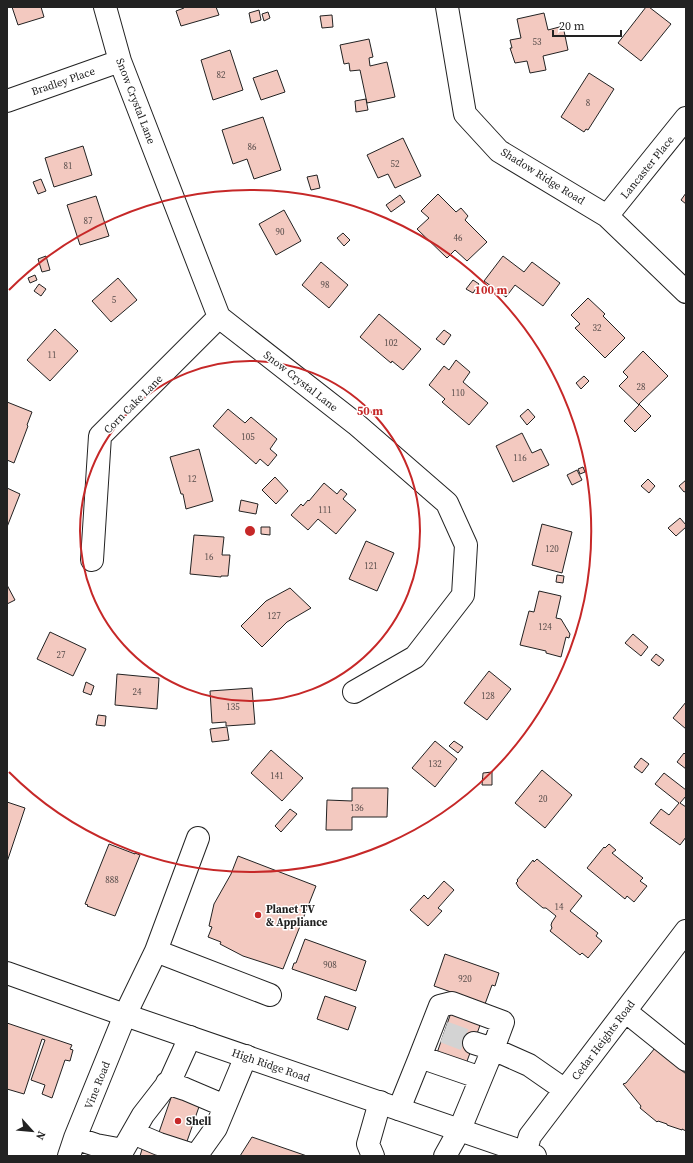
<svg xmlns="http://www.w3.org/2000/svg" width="693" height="1163" font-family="'Source Serif 4',serif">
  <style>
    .building { fill: #f3c9c0; stroke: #222 }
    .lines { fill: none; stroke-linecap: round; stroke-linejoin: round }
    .minor-tunnel { stroke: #d3d3d3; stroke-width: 22; stroke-dasharray: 22 11; stroke-linecap: butt }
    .minor-casing { stroke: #222; stroke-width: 24 }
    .major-casing { stroke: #222; stroke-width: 24 }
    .minor { stroke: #fff; stroke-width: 22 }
    .major { stroke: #fff; stroke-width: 22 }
    .ring { fill: none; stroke: #c62828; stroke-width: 2 }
    .poi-dot { fill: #c62828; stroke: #fff; stroke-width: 1.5 }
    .labels { text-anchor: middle; stroke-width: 3; stroke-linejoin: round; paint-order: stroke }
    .number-label { font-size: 9px; fill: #564c4a }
    .street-label { font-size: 11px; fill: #222; stroke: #fff }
    .poi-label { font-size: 11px; font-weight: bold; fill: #222; stroke: #fff; text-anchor: start }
    .centre { fill: #c62828; stroke: #fff; stroke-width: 2 }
    .ring-label { font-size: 12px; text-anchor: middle; font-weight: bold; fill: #c62828; stroke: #fff; stroke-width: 3; stroke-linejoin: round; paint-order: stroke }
  </style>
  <rect width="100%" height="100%" fill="#fff"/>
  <path class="building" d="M12,7h29l3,10 -26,8z
    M184,7h32l3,8 -38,11 -5,-15 8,-3z
    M646,7h3l22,17 -30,37 -23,-18z
    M259,10l2,10 -10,3 -2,-10z
    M268,12l2,6 -6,3 -2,-7z
    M544,13l4,17 15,-4 5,24 -25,6 3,14 -16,3 -3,-12 -12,2 -5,-15h2l-2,-8 11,-2 -4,-19z
    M332,15l1,12 -11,1 -2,-12z
    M369,39l4,18 -4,1 1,8 17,-4 8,35 -28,6 -7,-33 -10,1 -1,-8 -5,1 -4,-19z
    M230,50l13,40 -30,10 -12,-40z
    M277,70l8,22 -24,8 -8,-22z
    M589,73l25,16 -26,41 -2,-1 -2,3 -23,-15z
    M366,99l2,11 -12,2 -1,-11z
    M263,117l18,53 -27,9 -7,-20 -14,5 -11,-34z
    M403,138l18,38 -26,12 -7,-14 -10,4 -11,-23z
    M83,146l9,29 -38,12 -9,-29z
    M317,175l3,13 -9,2 -4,-13z
    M41,179l5,12 -8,3 -5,-12z
    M686,193v11l-5,-4z
    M438,194l18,18 5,-4 7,8 -3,4 22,22 -20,19 -12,-11 -8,8 -30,-29 12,-11 -8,-7z
    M400,195l5,7 -14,10 -5,-7z
    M96,196l13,40 -29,9 -13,-40z
    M284,210l17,31 -25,14 -17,-31z
    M343,233l7,7 -6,6 -7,-8z
    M46,256l4,14 -8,2 -4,-13z
    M503,256l21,16 8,-10 28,21 -17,23 -28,-21 -9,12 -22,-16z
    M321,262l27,23 -19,23 -27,-23z
    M35,275l2,5 -7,3 -2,-5z
    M118,278l19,22 -26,22 -19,-21z
    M473,280l6,4 -6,9 -7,-4z
    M39,284l7,5 -5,7 -7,-5z
    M588,298l17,16 -2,2 22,22 -20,20 -30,-30 5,-4 -9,-9z
    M379,314l42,35 -18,21 -11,-9 -1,2 -31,-26z
    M55,329l23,22 -28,30 -23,-21z
    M444,330l7,5 -7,10 -8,-6z
    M643,351l25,25 -29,28 12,12 -16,16 -11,-11 15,-16 -20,-19 9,-9 -5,-5z
    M456,360l14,12 -7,10 25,21 -19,22 -27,-23 3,-3 -16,-14 15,-19 5,4z
    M584,376l5,5 -8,8 -5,-6z
    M7,402l25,10 -5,13 1,1 -14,37 -7,-3z
    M228,409l17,14 6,-6 26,22 -7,10 7,6 -9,11 -8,-7 -4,5 -43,-38z
    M528,409l7,8 -8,8 -7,-9z
    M522,433l10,20 9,-4 8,16 -36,17 -17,-36z
    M199,449l14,52 -27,8 -3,-15h-2l-11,-37z
    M583,467l2,5 -5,2 -2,-5z
    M577,470l5,10 -10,5 -5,-10z
    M275,477l13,14 -12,13 -14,-14z
    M648,479l7,7 -6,7 -8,-7z
    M686,480v11l-2,1 -5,-6z
    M324,483l13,11 4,-5 6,5 -4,5 13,11 -20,24 -18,-15 -10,11 -17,-15 10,-11 2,2 5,-6 1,1z
    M7,488l13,6 -13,33z
    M241,500l17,4 -2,10 -17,-3z
    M680,518l6,7v2l-10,9 -8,-8z
    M542,524l30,8 -10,41 -30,-8z
    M261,527h9v8l-9,-1z
    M194,535l30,2 -2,18h8l-2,21h-7v1l-31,-3z
    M366,541l28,12 -17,38 -28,-12z
    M557,575l7,1 -1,7 -7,-1z
    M7,585l8,15 -8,4z
    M290,588l21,20 -24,14 -25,25 -21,-21 25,-25z
    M539,591l22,5 -5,22 5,1 9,15 -1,4 -3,-1 -5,20 -15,-4v-2l-26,-6 9,-34 5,1z
    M50,632l36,17 -13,27 -36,-17z
    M633,634l15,13 -7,9 -16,-13z
    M656,654l8,6 -5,6 -8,-6z
    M489,671l22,18 -24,31 -23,-17z
    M117,674l42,4 -2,31 -42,-4z
    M86,682l8,4 -3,9 -8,-3z
    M252,688l3,36 -29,2v-4l-14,1 -2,-32z
    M686,702v27l-13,-11z
    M98,715l8,1 -1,10 -9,-1z
    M227,727l2,13 -17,2 -2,-13z
    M435,741l22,18 -22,28 -23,-19z
    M454,741l9,6 -5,6 -9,-7z
    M271,750l32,28 -21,23 -31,-28z
    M684,753l2,2v14l-9,-7z
    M641,758l8,6 -7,9 -8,-6z
    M542,770l30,25 -27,33 -30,-25z
    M492,772v13h-10l1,-12z
    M664,773l22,17v6l-6,7 6,4v30l-6,8 -30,-22 11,-14 8,6 10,-12 -24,-19z
    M352,788h36l-1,29h-35v13h-26l1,-30 25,1z
    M7,802l18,6 -18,54z
    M290,809l7,5 -16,18 -6,-6z
    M109,844l26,10v-1l5,2 -25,61 -28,-10 1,-1 -3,-1z
    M609,844l7,6 -4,3 31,25 -3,3 7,5 -13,16 -7,-6 -2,3 -38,-31 17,-21 1,1z
    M238,856l78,30 -33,83 -40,-13 -23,-12 1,-2 -13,-5 4,-10 -3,-1 5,-22 17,-30z
    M537,859l45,37 -12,15 28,22 -2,3 6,5 -14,17 -6,-5 -2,2 -30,-24 2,-3 -1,-3 1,-3 4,-6 -10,-8h-3l-24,-20 -3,-5 2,-2 -1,-1 16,-20 1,2z
    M444,881l10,9 -16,18 4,3 -14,15 -18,-16 14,-15 4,4z
    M305,939l61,22 -10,30 -64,-22 2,-6h2z
    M445,954l54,19 -4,13 -3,-1 -7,19 -51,-18z
    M325,996l31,11 -8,23 -31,-11z
    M453,1007l30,10 -17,47 -29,-11z
    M7,1023l65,22 -2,4 3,1 -3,11 -5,-1 -13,38 -10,-4 3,-9 -14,-5 14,-40 -3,-1 -18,55 -17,-5z
    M655,1048l31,26v57l-4,-2v1l-15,-5v-1l-9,-3 -1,1 -17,-14 1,-2 -18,-22 3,-1z
    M173,1092l28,9 -17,49 -28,-9z
    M252,1137l55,19h-67z
    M143,1146l28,10h-31z"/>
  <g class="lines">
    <path class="minor-tunnel" d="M444,1032l30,11"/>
    <defs>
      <path id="minor" d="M105,7l15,54 99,256 137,107 91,79 19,42 -3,50 -48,62 -61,35
        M447,7l18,107 34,37 108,65 79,76
        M7,101l113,-40
        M607,216l79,-98
        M92,560l8,-124 119,-119
        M156,951l114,44
        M625,1011l61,49
        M420,1057l20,-51 12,-3 51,19 -10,27 -19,-6
        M167,1083l18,6 40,17
        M399,1109l21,-52 61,21
        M133,1133l26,11 37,12 20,-28 30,-72
        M75,1138l21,7 27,5 20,-35 28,-36 19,-42
        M69,1156l6,-18 50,-123 31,-64 42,-113
        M373,1156l-5,-12 12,-42
        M445,1156l15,-27 33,-80 36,16 36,25
        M524,1156l6,-20 156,-205"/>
      <path id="major" d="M7,973l118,42 410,141"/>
    </defs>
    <use href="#minor" class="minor-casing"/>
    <use href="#major" class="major-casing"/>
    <use href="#minor" class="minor"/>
    <use href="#major" class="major"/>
  </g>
  <g class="ring">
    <circle cx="250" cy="531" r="170"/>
    <path d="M9 290A341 341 0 1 1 9 772"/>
  </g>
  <g class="poi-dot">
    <circle cx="258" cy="915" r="4"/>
    <circle cx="178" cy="1121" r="4"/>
  </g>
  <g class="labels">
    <g class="number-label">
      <text x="537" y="45">53</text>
      <text x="221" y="78">82</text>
      <text x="588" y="106">8</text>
      <text x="252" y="150">86</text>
      <text x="395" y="167">52</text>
      <text x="68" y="169">81</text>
      <text x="88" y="224">87</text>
      <text x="280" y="235">90</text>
      <text x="458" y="241">46</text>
      <text x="325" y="288">98</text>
      <text x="114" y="303">5</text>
      <text x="597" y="331">32</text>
      <text x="391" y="346">102</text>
      <text x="52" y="358">11</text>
      <text x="641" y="390">28</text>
      <text x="458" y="396">110</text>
      <text x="248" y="440">105</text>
      <text x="520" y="461">116</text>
      <text x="192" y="482">12</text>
      <text x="325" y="513">111</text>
      <text x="552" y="552">120</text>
      <text x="209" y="560">16</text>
      <text x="371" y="569">121</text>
      <text x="274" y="619">127</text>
      <text x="545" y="630">124</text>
      <text x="61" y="658">27</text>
      <text x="137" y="695">24</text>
      <text x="488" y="699">128</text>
      <text x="233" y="710">135</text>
      <text x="435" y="767">132</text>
      <text x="277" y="779">141</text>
      <text x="543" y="802">20</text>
      <text x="357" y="811">136</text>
      <text x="112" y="883">888</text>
      <text x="559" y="910">14</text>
      <text x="330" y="968">908</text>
      <text x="465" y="982">920</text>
    </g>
    <g class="street-label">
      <text transform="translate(63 81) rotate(-19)" y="4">Bradley Place</text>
      <text transform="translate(136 101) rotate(69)" y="4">Snow Crystal Lane</text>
      <text transform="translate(647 167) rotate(-51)" y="4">Lancaster Place</text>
      <text transform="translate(543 176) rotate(32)" y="4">Shadow Ridge Road</text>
      <text transform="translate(301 381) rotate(38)" y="4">Snow Crystal Lane</text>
      <text transform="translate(133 404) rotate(-45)" y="4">Corn Cake Lane</text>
      <text transform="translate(603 1040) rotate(-53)" y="4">Cedar Heights Road</text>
      <text transform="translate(271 1065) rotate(19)" y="4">High Ridge Road</text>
      <text transform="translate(97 1085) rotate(-68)" y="4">Vine Road</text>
    </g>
    <g class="poi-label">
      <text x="266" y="913">Planet TV<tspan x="266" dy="13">&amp; Appliance</tspan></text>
      <text x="186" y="1125">Shell</text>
    </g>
  </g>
  <circle cx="250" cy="531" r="6" class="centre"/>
  <g class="ring-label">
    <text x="491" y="294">100 m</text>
    <text x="370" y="415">50 m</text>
  </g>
  <rect width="693" height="1163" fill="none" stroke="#222222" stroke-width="16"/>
  <g transform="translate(32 1131) rotate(117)" stroke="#ffffff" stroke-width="3" paint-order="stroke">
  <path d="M0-3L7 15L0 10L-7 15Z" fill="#222222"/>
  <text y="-6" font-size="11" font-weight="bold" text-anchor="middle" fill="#222222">N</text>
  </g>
  <path d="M553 30v6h68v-6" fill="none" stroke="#222222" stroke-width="2"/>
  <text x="559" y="30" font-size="12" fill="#222222" stroke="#ffffff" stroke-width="3" paint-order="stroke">20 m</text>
</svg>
